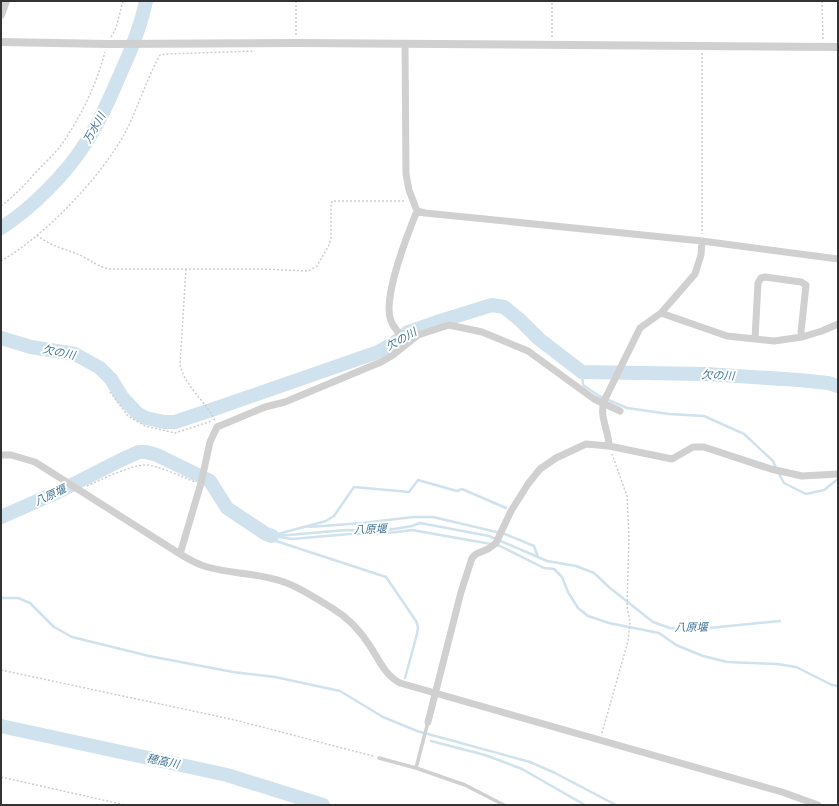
<svg xmlns="http://www.w3.org/2000/svg" width="839" height="806" font-family="Ubuntu,'Noto Sans JP',sans-serif">
  <style>
    .lines { fill: none; stroke-linecap: round; stroke-linejoin: round }
    .stream { stroke: #cfe2ee; stroke-width: 2.5 }
    .river { stroke: #cfe2ee; stroke-width: 14 }
    .path { stroke: #cdcdcd; stroke-width: 1.5; stroke-dasharray: 2 2; stroke-linecap: butt }
    .service { stroke: #d0d0d0; stroke-width: 3.5 }
    .minor { stroke: #d0d0d0; stroke-width: 7 }
    .tertiary { stroke: #d0d0d0; stroke-width: 8 }
    .labels { text-anchor: middle; stroke-width: 4; stroke-linejoin: round; paint-order: stroke }
    .water-label { font-size: 11px; font-style: italic; fill: #3f7597; stroke: #fff }
  </style>
  <rect width="100%" height="100%" fill="#fff"/>
  <g class="lines">
    <path class="stream" d="M582,372l1,13 16,11 28,12 42,6 35,2 40,18 29,27 3,7
      M778,472l6,11 22,11 18,-4 14,-11
      M309,527l54,-4 50,-6h20l72,17 29,12 4,11
      M278,534l48,-13 8,-5 20,-29 55,5 9,-12 39,11 5,-2 44,19
      M272,536l20,3 58,-5h31l31,-4 79,14
      M277,536l69,-6 36,1 30,-5 8,-3 69,13 58,25 29,5 18,7 16,15 43,34 17,6 19,2 91,-9
      M272,537l4,4 110,36 30,44 2,6 -1,7 -12,44
      M496,545l4,1 44,22 10,1 8,8 6,15 10,16 10,8 21,7 50,10 17,12 27,11 24,6 50,2 19,3 36,18 6,1
      M1,598h17l12,5 24,24 18,10 77,19 84,16 42,5 65,14 43,26 34,14 113,31 25,11 61,32
      M431,741l54,14 37,14 63,36"/>
    <path class="river" d="M1,228c30,-19 65,-54 84,-84 15,-22 26,-49 37,-74 10,-22 19,-45 24,-69
      M1,338l30,9 44,7 25,14 11,11 11,18 15,16 9,5 18,4h11l39,-13 164,-57 16,-9 14,-11 29,-10 55,-17 12,2 16,13 19,19 43,33 124,2 93,6 29,3 10,3
      M1,517l59,-26 63,-32 16,-7h7l11,3 53,26 17,27 39,26 6,2
      M1,726l226,49 96,30"/>
    <path class="path" d="M296,1v34
      M822,1l1,38
      M111,37l5,-9 7,-27
      M552,37v-36
      M702,53v181
      M1,206c13,-10 24,-21 35,-34 8,-8 16,-16 23,-24 21,-29 37,-62 46,-96
      M37,235c12,11 29,14 43,20 10,5 19,12 29,14h153l46,2 9,-5 12,-21 2,-6v-35l1,-3h74
      M1,261c45,-26 99,-83 124,-128 13,-25 21,-53 35,-78l7,-1 88,-3
      M186,269l-6,95c4,22 26,37 35,57
      M110,392l18,24 17,10 30,7 37,-12
      M87,486c13,-6 44,-21 58,-21 13,0 37,12 50,17
      M1,670l234,50 138,36
      M602,733l26,-92 2,-19 -3,-16 2,-70 -2,-40 -15,-42
      M1,777l124,28"/>
    <path class="service" d="M379,758l37,10 49,17 39,20
      M416,768l12,-46"/>
    <path class="minor" d="M405,44l1,130 3,16 8,21c-9,22 -35,88 -26,110 3,8 11,15 16,22
      M417,211l8,2 277,28 136,18
      M661,313l66,23 47,5 28,-4 20,-6 16,-7
      M755,339l3,-56 3,-5 4,-1 36,5 5,3 -5,47 1,5
      M609,446c0,-15 -10,-29 -5,-45l36,-73 21,-15 34,-39 6,-19 1,-14
      M1,455h10l24,7 145,92c8,5 17,10 27,13 25,7 52,6 77,15 17,6 33,17 48,26 15,9 29,24 38,38 9,14 15,29 30,37l382,109 36,13
      M180,554l21,-71 9,-41 7,-15 48,-20 20,-5 96,-40 12,-7 25,-20 31,-10 33,7 46,19 66,48 26,12
      M428,722l33,-130 11,-34 4,-4 12,-5 8,-6 15,-32 17,-27 12,-15 16,-11 30,-14 23,2 63,13 21,-12h11l67,22 31,7 36,-2"/>
    <path class="tertiary" d="M1,15l5,-14
      M1,42l107,2 188,-1 542,4"/>
  </g>
  <g class="labels">
    <g class="water-label">
      <text transform="translate(94 128) rotate(-61)" y="4">万水川</text>
      <text transform="translate(401 339) rotate(-29)" y="4">欠の川</text>
      <text transform="translate(59 352) rotate(12)" y="4">欠の川</text>
      <text transform="translate(718 375) rotate(3)" y="4">欠の川</text>
      <text transform="translate(50 495) rotate(-25)" y="4">八原堰</text>
      <text transform="translate(370 529) rotate(-2)" y="4">八原堰</text>
      <text x="691" y="631">八原堰</text>
      <text transform="translate(163 761) rotate(12)" y="4">穂高川</text>
    </g>
  </g>
  <rect width="839" height="806" fill="none" stroke="#333333" stroke-width="4"/>
</svg>
